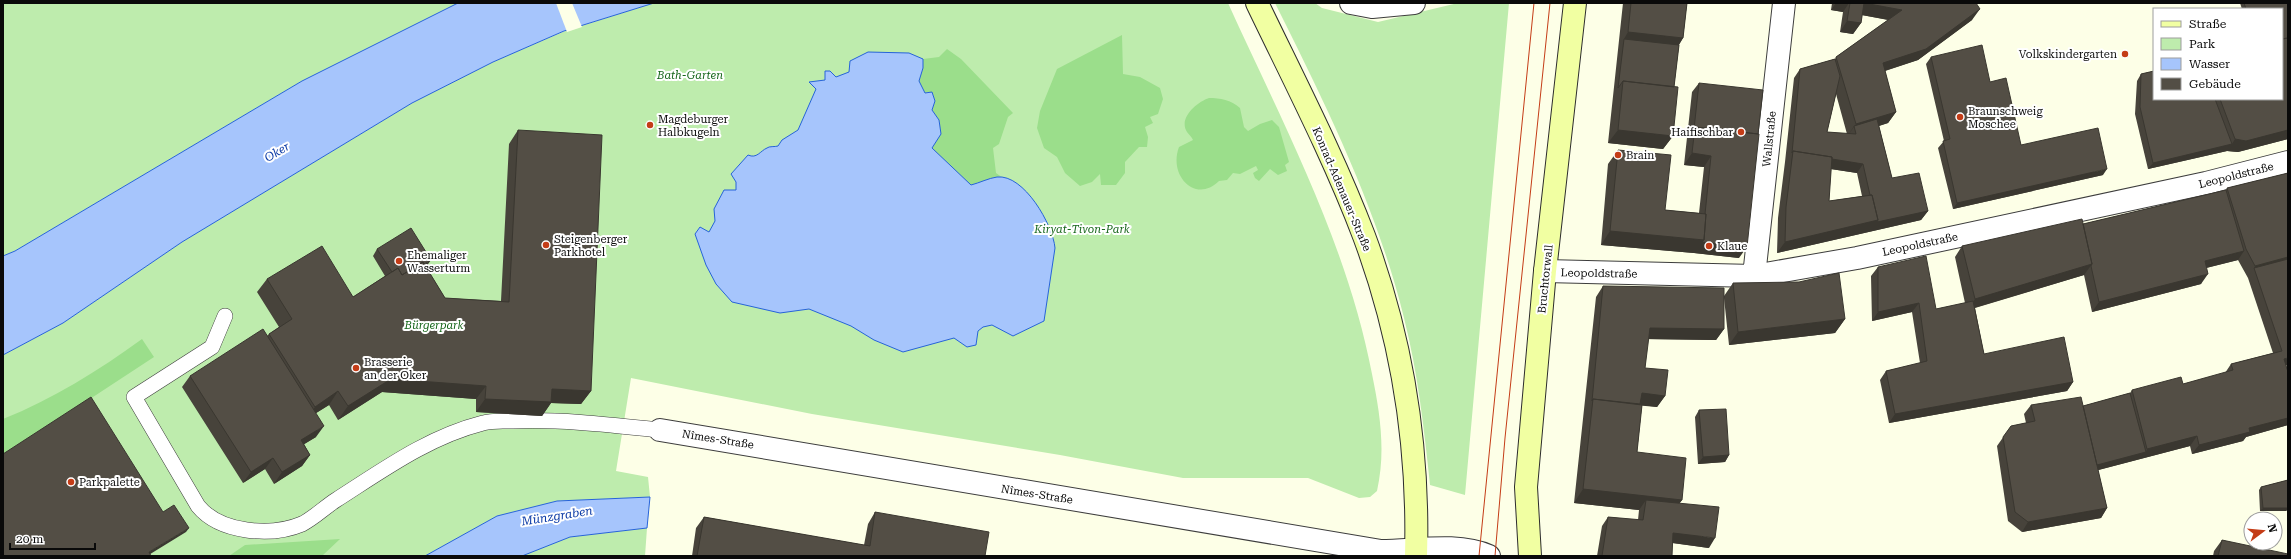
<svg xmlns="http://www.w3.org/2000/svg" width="2291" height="559" font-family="'Roboto Serif',serif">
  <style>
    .green { fill: #beecad }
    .forest { fill: #9bde8b }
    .water { fill: #a6c5fc; stroke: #2663d9 }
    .pier { fill: #fdffe7 }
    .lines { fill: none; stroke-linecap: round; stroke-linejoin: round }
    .lane-casing { stroke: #3d3d3d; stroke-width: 16 }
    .street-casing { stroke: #3d3d3d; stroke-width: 24 }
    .secondary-casing { stroke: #2c2c2c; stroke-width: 24 }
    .lane { stroke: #fff; stroke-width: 15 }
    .street { stroke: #fff; stroke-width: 22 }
    .secondary { stroke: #f1ffa2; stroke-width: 22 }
    .tram { stroke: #c43c17; stroke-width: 1 }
    .wall { fill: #47433b; fill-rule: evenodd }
    .shaded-wall { fill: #3a3730 }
    .building { fill: #534e45; stroke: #3a3730 }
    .poi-dot { fill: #c43c17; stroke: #fff; stroke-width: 1.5 }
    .labels { text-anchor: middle; stroke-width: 4; stroke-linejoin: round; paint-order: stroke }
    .poi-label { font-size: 11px; fill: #0a0a0a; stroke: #fff; text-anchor: start }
    .park-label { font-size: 11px; font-style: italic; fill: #16661a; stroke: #fff }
    .street-label { font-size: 11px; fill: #0a0a0a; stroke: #fff }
    .water-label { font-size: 12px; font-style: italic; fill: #0a39a5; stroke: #fff }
  </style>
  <rect width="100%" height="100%" fill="#fdffe7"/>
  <path class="green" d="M3,3h455l-156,78 -287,170 -12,5z
    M654,3h574c55,121 119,240 144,371 8,39 14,77 5,117l-7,6 -11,1 -51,-20h-125l-123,-23 -248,-41 -181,-36 -15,93 32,6 2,20 -93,4 -60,15 -72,40h-422v-201l60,-32 119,-81 230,-139 81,-41 72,-31z
    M1275,3h40l7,5 56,14 80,-19h51l-44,492 -35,-10c-6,-56 -12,-112 -26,-167 -27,-110 -78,-213 -129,-315z
    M647,528l-2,28h-123l48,-19z"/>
  <path class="forest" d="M1122,35l1,39 17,3 20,11 3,11 -5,15 -8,3 3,6 -8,4 3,10 -1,10h-8l-14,15v11l-9,12h-15l-1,-11 -8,8 -12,4 -15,-13 -8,-16 -13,-9 -7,-20 3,-17 17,-42z
    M947,49l14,10 52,54 -5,4 -9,27 -6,4 3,25 7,5 -32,8 -40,-38 10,-14 -2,-14 -7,-10 3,-9 -3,-9 -7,1 -6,-12 4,-13v-9l16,-2z
    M1209,98c11,0 22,2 31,10l4,19 4,4 12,-7 12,-4 7,7 10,35 -4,3 2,6 -9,4 -8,-6 -11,12 -4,-3 -2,-5 5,-3 -2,-4 -16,8 -7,-1 -6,7 -8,1c-23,23 -51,-5 -40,-34l14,-7c-1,-3 -4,-5 -6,-8 -9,-14 10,-30 22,-34z
    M142,339l12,18 -151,99v-37c50,-20 95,-48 139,-80z
    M340,539l-18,17h-93l16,-11z"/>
  <path class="water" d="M458,3h196l-90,28 -71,31 -81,41 -230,139 -119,81 -60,32v-99l12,-5 287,-170z
    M868,52l41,1 14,6v9l-4,13 6,12 7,-1 3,9 -3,9 7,10 2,14 -9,14 39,37c8,-2 18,-7 26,-8 27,-3 56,48 58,71l-11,73 -31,15 -21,-11 -9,2 -5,4 -2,14 -9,2 -13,-9 -51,14 -29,-12 -23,-14 -42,-17 -29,4 -48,-11 -16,-18 -10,-19 -11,-31 5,-7 9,5 6,-11 -1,-12 10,-19h12v-8l-5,-8 17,-19c9,4 12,-4 19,-7 2,-2 8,-1 11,-2l4,-6 16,-10 18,-41 -7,-7 16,-2v-9h5l6,6 13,-5 1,-11z
    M650,497l-3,31 -77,9 -48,19h-97l72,-40 60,-15z"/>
  <path class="pier" d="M556,3h16l10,24 -15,5z"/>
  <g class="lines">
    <defs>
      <path id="lane" d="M225,316l-13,31 -78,50 64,109c22,27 73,31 104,18 12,-6 23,-17 34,-24 47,-30 92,-63 147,-77 9,-3 20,-2 30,-2 48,-2 99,4 147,9"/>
      <path id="street" d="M1351,3l21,4 42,-4
        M1545,271l209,5 103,-18 349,-75 82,-21
        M1754,276l30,-273
        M660,430l721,121c34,0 76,-9 108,5"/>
      <path id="secondary" d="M1257,3c37,77 77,154 107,233 38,102 55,212 52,320
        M1530,556l-4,-69 19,-216 30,-268"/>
    </defs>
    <use href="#lane" class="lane-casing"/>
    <use href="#street" class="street-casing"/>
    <use href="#secondary" class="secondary-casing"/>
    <use href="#lane" class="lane"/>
    <use href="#street" class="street"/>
    <use href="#secondary" class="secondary"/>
    <path class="tram" d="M1479,556l55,-553
      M1495,556l10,-118 45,-435"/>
  </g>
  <path class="wall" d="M1623,3h64l-4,35 -4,7 -5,42 -1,49 -10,13 -55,-6z
    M1832,3h144l-4,17 -54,40 -33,11 11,41 -8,11 -9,3 13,52 36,33 -7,9 -144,33 1,-35 7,-56 9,-84 6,-9 35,-10 1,-2 52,-37 -26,-5 -1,8 -8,11 -13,-2 3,-20 -12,-2zM1836,94l11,40 -20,-2zM1831,169l26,4 5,23 -33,5z
    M2240,3h48v136l-50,13 -11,-1 -79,18 -13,-55 2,-33 4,-7 13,-3v28h128v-90h-40z
    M1931,57l59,25 31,63 82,30 -150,34 -15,-61 6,-7 -18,-77z
    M1699,83l40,175 -45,-5 -93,-8 7,-81 10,-14 47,60 34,3 5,-46 -20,-2 8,-73z
    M518,130l73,261 -10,13 -30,-1 -9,13 -66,-4v-13l-94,-7 -44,28 -9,-15 -13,8v24l-12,7 6,11 -8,11 -28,18 -9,-15 -22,14 -61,-96 8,-11 77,-40 2,-2 10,-7 -22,-35 10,-13 86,18 32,-21 -12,-20 4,-7 49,18 19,31 56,3 8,-157z
    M2288,173l-2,192 2,7v53l-42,12 -3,4 -51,13 -2,-8 -92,24 9,38 -6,10 -79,14 -14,-11 -11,-75 14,-20 15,-3 -2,-9 7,-9 52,1 47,-13 2,-3 51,-6 42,-11 6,-9 42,-11 -25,-75 -10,-18 -32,8 -5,16 -109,28 -8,-37 -109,33 9,46 89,28 -6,9 -178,32 -9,-43 6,-9 34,-8 -8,-51 -40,9 -1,-45 7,-9 58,42 29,-6 -10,-46 7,-11 121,-22 143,-34 1,-2z
    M1733,283l112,36 -10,14 -106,12 -5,-47v31l-8,11 -68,-1 -3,29 20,28 -8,11 -15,-2 -5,47 45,48 -3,4 30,44 -37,-5v13h-75l5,-30 6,-9 30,3 1,-10 -65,-7 22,-206 7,-11 121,10z
    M1699,410l30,45 -4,7 -27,2 -3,-47z
    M2288,480v29l-2,2h-26l-1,-21 2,-3z
    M875,512l110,44h-293l4,-28 8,-11 160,28 4,-21z
    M2222,540l66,16h-75l1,-5z"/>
  <path class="shaded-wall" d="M1836,3h13l-6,9 -12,-2z
    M1864,3l38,7 -7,11 -39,-7z
    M1980,9l-8,11 -54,40 -43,14 8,-11z
    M1847,21l14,2 -8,11 -13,-2z
    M1628,32l55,6 -9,14 -50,-13z
    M1896,112l-8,11 -32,10 -2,-7 -6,9 8,-11z
    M1618,130l55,6 -10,13 -55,-6z
    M2288,130v9l-50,13 -11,-1 -79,18 5,-6 79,-19 3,-5z
    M1692,153l19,3 -7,11 -20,-2z
    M1793,153l70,11 -6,9 -66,-10z
    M2107,169l-4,6 -150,34 4,-6z
    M1928,211l-7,9 -144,33 8,-11 93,-22z
    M1610,231l94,9 -10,13 -93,-8z
    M1702,242l45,5 -8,11 -45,-5z
    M2244,251l-6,9 -40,10 7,-9z
    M2288,257v9l-34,2 1,-2z
    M431,260l-5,7 -29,14z
    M2092,264l-8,11 -117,35 8,-11z
    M2208,274l-7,10 -109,28 7,-10z
    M1919,303l-7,9 -40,9 6,-9z
    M1845,319l-10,14 -106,12 9,-13z
    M1650,328l74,1 -8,11 -74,-1z
    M2288,358v7l-10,3 6,-9z
    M391,379l95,7 -10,13 -94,-7 -44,28 10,-14z
    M2073,382l-6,9 -178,32 6,-9z
    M552,389l39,2 -10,13 -30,-1 -9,13 -66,-4 9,-13z
    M338,391l-9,14 -24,15 10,-13z
    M1642,393l23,3 -8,11 -23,-2z
    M2288,418v7l-42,12 -3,4 -51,13 7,-9 50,-17z
    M324,426l-8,11 -23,14 8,-11z
    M2197,436l-7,10 -99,26 5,-7 50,-13 1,-3z
    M310,455l-8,11 -28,18 8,-12z
    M1729,455l-4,7 -27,2 5,-7z
    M273,458l-8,11 -22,14 8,-11z
    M1583,489l99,11 -10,13 -26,-13 -7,10 -65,-7z
    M2107,508l-6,10 -79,14 6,-10z
    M2263,508h25v1l-2,2h-26z
    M189,528l-3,4 -39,24 2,-4z
    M1673,533l42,5 -6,10 -43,-6z"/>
  <path class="building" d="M1631,3h56l-4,35 -55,-6z
    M1850,3h126l4,6 -54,40 -43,14 13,49 -40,12 -20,-67 66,-47 -38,-7 -3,20 -14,-2z
    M2244,3h44v35l-6,1v-30h-36z
    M2288,38v92l-42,11 -11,-2 -15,-40h62v-60z
    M1624,39l55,6 -5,42 -51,-6 -5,7z
    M1982,45l8,37 16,-4 15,67 77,-17 9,41 -150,34 -14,-62 7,-2 -19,-82z
    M1835,59l5,17 -13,56 29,2 -2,-8 23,-7 15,59 27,-5 9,38 -51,11 1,-2 -6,-25h-2l-7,-31 -31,-5v-2l-39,-6 -1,2 8,-84z
    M2154,71v28h61l17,45 -79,19 -13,-56 1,-33z
    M1623,81l55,6 -5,49 -55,-6z
    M1699,83l64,7 -5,44 -63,-7 -1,2z
    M1695,127l64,7 -12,113 -45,-5 2,-2 2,-26h-1l6,-58 -19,-3z
    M518,130l84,5 -11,256 -39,-2 -1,13 -66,-3 1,-13 -95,-7 -43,27 -10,-15 -23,16 -46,-73 23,-15 -25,-40 55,-33 31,51 45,-29 4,7 21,-13 22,36 64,4z
    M1618,150l53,5 -6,55 41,4 -2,26 -94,-9z
    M1793,151l39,6 -3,44 43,-6 6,25 -93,22 1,-35z
    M2288,173v84l-33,9 -9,-17 -19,-61z
    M2226,190l18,61 -39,10 3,13 -109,28 -8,-36 1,-2 -9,-40z
    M2082,219l10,45 -117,35 -13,-53z
    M411,228l20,32 -7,4 -1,-2 -21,13 -4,-7 -6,4 -15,-23z
    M1926,256l10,53 37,-8 11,53 80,-17 9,45 -178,32 -9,-43 41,-10 -8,-58 -41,9v-45z
    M2288,259v99l-4,1 4,13v46l-39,10 1,4 -51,13 -2,-9 -50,13 -15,-59 49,-13 2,7 50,-14 -2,-6 51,-13 -28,-83z
    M1839,273l6,46 -107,13 -5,-49 66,-1z
    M1603,286l121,2v41l-74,-1 -5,40 23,2 -3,26 -23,-3 -2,11 -47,-5 -1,2z
    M263,329l61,97 -23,14 9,15 -28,17 -9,-14 -22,14 -61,-96z
    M2130,393l16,59 -49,13 -14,-59z
    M91,397l72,115 11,-7 15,23 -40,24 2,4h-148v-102z
    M2081,397l26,111 -79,14 -13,-10 -12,-75 8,-11 24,-5 -4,-16z
    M1593,399l49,6 -5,47 49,6 -4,42 -99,-11z
    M1726,409l3,46 -26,2 -4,-47z
    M2288,480v28h-25l-2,-21z
    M1646,500l73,7 -4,31 -42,-5 -1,23h-70l6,-39 35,3z
    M875,512l114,20 -4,24h-288l7,-39 166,29z
    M2222,540l66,14v2h-70z"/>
  <g class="poi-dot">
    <circle cx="2125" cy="54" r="4"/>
    <circle cx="1960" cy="117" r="4"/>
    <circle cx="650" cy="125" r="4"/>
    <circle cx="1741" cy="132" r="4"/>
    <circle cx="1618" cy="155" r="4"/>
    <circle cx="546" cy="245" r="4"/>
    <circle cx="1709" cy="246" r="4"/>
    <circle cx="399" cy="261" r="4"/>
    <circle cx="356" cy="368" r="4"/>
    <circle cx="71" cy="482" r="4"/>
  </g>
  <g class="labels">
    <g class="poi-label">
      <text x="2117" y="58" text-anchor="end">Volkskindergarten</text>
      <text x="1968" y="115">Braunschweig<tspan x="1968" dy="13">Moschee</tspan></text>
      <text x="658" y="123">Magdeburger<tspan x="658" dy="13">Halbkugeln</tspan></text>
      <text x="1733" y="136" text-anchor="end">Haifischbar</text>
      <text x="1626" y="159">Brain</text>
      <text x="554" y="243">Steigenberger<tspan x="554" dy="13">Parkhotel</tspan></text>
      <text x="1717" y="250">Klaue</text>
      <text x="407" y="259">Ehemaliger<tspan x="407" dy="13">Wasserturm</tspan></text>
      <text x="364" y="366">Brasserie<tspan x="364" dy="13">an der Oker</tspan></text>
      <text x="79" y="486">Parkpalette</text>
    </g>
    <g class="park-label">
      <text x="690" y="79">Bath-Garten</text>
      <text x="1082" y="233">Kiryat-Tivon-Park</text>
      <text x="434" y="329">Bürgerpark</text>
    </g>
    <g class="street-label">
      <text transform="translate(1769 139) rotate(-84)" y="4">Wallstraße</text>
      <text transform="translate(2236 175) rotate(-14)" y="4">Leopoldstraße</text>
      <text transform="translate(1342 189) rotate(67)" y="4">Konrad-Adenauer-Straße</text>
      <text transform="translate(1920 244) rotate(-12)" y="4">Leopoldstraße</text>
      <text transform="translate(1599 273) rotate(1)" y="4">Leopoldstraße</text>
      <text transform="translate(1545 279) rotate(-84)" y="4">Bruchtorwall</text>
      <text transform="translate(718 439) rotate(9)" y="4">Nîmes-Straße</text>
      <text transform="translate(1037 494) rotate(9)" y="4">Nîmes-Straße</text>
    </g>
    <g class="water-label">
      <text transform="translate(277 152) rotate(-30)" y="4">Oker</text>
      <text transform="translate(557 516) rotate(-9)" y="4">Münzgraben</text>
    </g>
  </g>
  <rect width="2291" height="559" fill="none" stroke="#0a0a0a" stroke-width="8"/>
  <rect x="2153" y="8" width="130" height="92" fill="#ffffff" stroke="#9d9d9d"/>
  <rect x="2161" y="21" width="20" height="6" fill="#f1ffa2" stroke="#9d9d9d"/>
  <text x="2189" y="28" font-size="12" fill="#0a0a0a">Straße</text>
  <rect x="2161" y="38" width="20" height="12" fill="#beecad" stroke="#9d9d9d"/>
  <text x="2189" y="48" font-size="12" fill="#0a0a0a">Park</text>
  <rect x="2161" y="58" width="20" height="12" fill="#a6c5fc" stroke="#9d9d9d"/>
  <text x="2189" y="68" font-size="12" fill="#0a0a0a">Wasser</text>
  <rect x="2161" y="78" width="20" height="12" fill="#534e45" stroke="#9d9d9d"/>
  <text x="2189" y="88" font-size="12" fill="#0a0a0a">Gebäude</text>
  <g transform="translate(2263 531) rotate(74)"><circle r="19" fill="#ffffff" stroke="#9d9d9d"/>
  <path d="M0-3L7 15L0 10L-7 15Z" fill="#c43c17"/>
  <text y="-6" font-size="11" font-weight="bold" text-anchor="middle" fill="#0a0a0a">N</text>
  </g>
  <path d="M10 543v6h85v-6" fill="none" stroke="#0a0a0a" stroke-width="2"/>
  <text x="16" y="543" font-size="12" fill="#0a0a0a" stroke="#ffffff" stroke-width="3" paint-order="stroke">20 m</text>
</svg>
